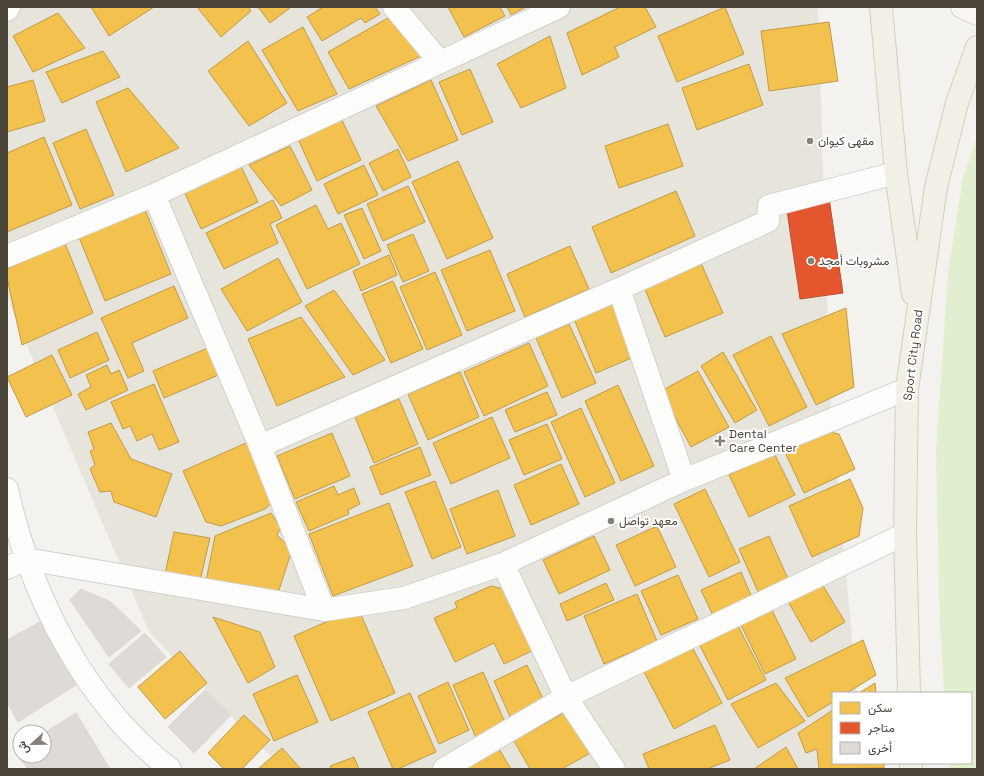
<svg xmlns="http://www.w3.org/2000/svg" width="984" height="776" font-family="'Space Grotesk',Vazirmatn,sans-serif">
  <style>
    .residential { fill: #e7e4dc }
    .green { fill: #e1eecf }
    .homes { fill: #f2c14e; stroke: #c09c48 }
    .shops { fill: #e4572e; stroke: #b65131 }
    .building { fill: #dedbd6; stroke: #dcd9d4 }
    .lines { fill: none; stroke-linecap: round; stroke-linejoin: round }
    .street-casing { stroke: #d2d0cb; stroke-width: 24 }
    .secondary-casing { stroke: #d3cfc5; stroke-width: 24 }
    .primary-casing { stroke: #d6cebb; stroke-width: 24 }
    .street { stroke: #fdfdfc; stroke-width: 22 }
    .secondary { stroke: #f7f6f1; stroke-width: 22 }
    .primary { stroke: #f2efe6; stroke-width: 22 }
    .poi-dot { fill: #868178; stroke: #fff; stroke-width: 1.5 }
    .labels { text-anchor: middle; stroke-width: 4; stroke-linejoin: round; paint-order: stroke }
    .poi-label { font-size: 12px; fill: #4b4439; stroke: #fff; text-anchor: start }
    .street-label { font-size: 12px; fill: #4b4439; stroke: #fff }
  </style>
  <rect width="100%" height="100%" fill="#f4f2ee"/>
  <path class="residential" d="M7,7h811l12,389 27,297h-24v70h30l1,6h-581l-134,-137 -134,-314 -8,-23z"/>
  <path class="green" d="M977,138v631h-28l-1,-6h23v-70h-27l-4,-67 -4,-175 12,-178 15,-96z"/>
  <path class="homes" d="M91,7h63l-45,29z
    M197,7h51l3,4 -30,26z
    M258,7h33l-21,16z
    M323,7h52l5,7 -15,9 -4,-5 -39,23 -15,-24z
    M448,7h52l5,9 -41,21z
    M507,7h19l-15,8z
    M620,7h25l11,20 -41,20 4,10 -37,18 -15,-42z
    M725,7l19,47 -67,28 -19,-46z
    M58,13l27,35 -52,24 -20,-36z
    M388,18l33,38 -72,33 -21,-37z
    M829,22l9,59 -69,10 -8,-60z
    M303,27l34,67 -39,17 -36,-61z
    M550,36l16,52 -45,20 -24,-44z
    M248,41l39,62 -38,23 -41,-55z
    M103,51l17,26 -58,26 -16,-31z
    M749,64l14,41 -66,25 -15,-42z
    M470,69l23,53 -31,13 -23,-53z
    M33,80l12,41 -38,11v-45z
    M431,80l27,60 -50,21 -32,-55z
    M128,88l51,60 -53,24 -30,-70z
    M341,118l20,42 -44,21 -19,-42z
    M668,124l15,42 -64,22 -14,-42z
    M86,129l28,66 -34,14 -27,-66z
    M44,137l28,68 -65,27v-79z
    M290,146l22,44 -31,16 -32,-41z
    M398,149l13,28 -28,14 -14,-28z
    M458,161l35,77 -46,21 -35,-77z
    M239,162l19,40 -57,27 -18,-40z
    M364,165l14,30 -40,19 -14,-30z
    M408,186l17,36 -42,19 -16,-37z
    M676,191l19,45 -84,37 -19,-46z
    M273,200l9,18 -12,6 8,19 -54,26 -18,-36z
    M316,205l12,24 13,-6 19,41 -53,25 -31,-64z
    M144,207l27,67 -66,27 -27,-66z
    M362,208l19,43 -17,8 -20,-44z
    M413,234l16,37 -26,11 -16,-37z
    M65,243l28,70 -71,32 -15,-67v-9z
    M570,246l19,43 -64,28 -18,-43z
    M490,250l25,61 -48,20 -26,-61z
    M389,255l8,20 -36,16 -8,-20z
    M278,258l24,44 -55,29 -26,-42z
    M701,263l22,50 -58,24 -21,-50z
    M435,272l27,63 -35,15 -27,-63z
    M393,281l30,68 -32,14 -29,-69z
    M174,286l14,32 -56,25 12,28 -16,7 -27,-60z
    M334,290l51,70 -32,15 -48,-69z
    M610,298l24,59 -38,16 -24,-59z
    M846,308l8,79 -38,18 -34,-71z
    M301,317l44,60 -68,29 -29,-67z
    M569,324l27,59 -34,15 -26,-60z
    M97,332l12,28 -39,18 -12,-28z
    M771,336l36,71 -38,19 -36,-71z
    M529,343l19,43 -64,30 -20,-44z
    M210,347l11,27 -57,24 -11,-27z
    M723,352l34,58 -22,13 -34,-57z
    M52,355l20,40 -46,22 -19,-40z
    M107,365l4,9 8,-4 9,20 -42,20 -8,-16 13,-7 -5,-12z
    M698,371l31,56 -38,20 -30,-56z
    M460,372l19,45 -51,23 -20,-46z
    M154,384l25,58 -20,8 -7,-16 -15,7 -7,-15 -7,3 -12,-27z
    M618,385l36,81 -33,15 -36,-80z
    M547,392l10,23 -42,17 -10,-22z
    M399,399l19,45 -44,19 -19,-46z
    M581,408l34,75 -30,14 -34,-75z
    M492,417l18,41 -59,26 -18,-41z
    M111,423l20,36 41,15 -16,43 -42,-15 -3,-11 -11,1 -10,-23 5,-4 -5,-14 4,-2 -6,-17z
    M547,424l15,35 -38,16 -15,-35z
    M825,431l14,3 16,35 -51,24 -20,-43z
    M332,433l18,43 -55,23 -18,-43z
    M248,442l26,59 -9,8 -44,17 -15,-4 -23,-51z
    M420,447l11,28 -50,20 -11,-28z
    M774,453l21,42 -46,22 -20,-42z
    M561,464l18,40 -48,21 -17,-40z
    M850,479l13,29 -4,28 -47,21 -23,-51z
    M435,481l26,66 -29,12 -27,-67z
    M334,486l4,9 16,-7 6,16 -12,6 1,4 -40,17 -13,-29z
    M705,489l35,73 -31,15 -35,-73z
    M498,490l17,46 -48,18 -17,-45z
    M389,503l24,63 -80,30 -24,-62z
    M271,513l10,15 -4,7 15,15 -14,43 -72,-12 9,-45z
    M657,526l19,41 -41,19 -19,-41z
    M174,532l36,6 -10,43 -35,-7z
    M594,536l16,34 -51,24 -16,-34z
    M769,536l20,45 -30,13 -20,-45z
    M741,572l12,28 -39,18 -13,-28z
    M678,575l20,44 -37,16 -20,-44z
    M819,579l26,43 -34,20 -25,-44z
    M606,583l8,17 -47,21 -7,-17z
    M491,586l18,4 27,59 -32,15 -10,-21 -39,19 -21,-44 23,-10 -2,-6z
    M637,594l20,47 -53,23 -20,-48z
    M358,608l37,85 -64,28 -37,-85z
    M771,608l25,51 -31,15 -25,-51z
    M213,617l47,15 15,35 -27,16z
    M736,622l30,58 -38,20 -30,-58z
    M863,640l13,35 -29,18h-14v9l-25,15 -23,-39z
    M691,645l31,58 -48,26 -31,-59z
    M180,651l27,32 -42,36 -27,-32z
    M527,665l19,40 -34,16 -18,-40z
    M483,672l24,55 -30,13 -24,-55z
    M297,675l21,47 -44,19 -21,-47z
    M448,682l21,48 -30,14 -21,-48z
    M776,683l29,38 -47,27 -27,-44z
    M875,683l1,10h-17z
    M410,693l26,59 -38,17h-5l-25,-57z
    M569,710l23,42 -30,17h-32l-16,-28z
    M833,710v53h51v5l-65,1 -2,-20 -11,4 -8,-20z
    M244,715l26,25 -28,29h-18l-16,-16z
    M715,725l15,35 -23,9h-58l-6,-15z
    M786,747l12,22h-44z
    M282,748l19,21h-43z
    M499,749l12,20h-42l-2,-2z
    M354,757l5,12h-28l-1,-3z"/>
  <path class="shops" d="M829,198l14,95 -43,6 -14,-95z"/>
  <path class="building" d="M81,589l30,13 30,29 -32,26 -39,-57z
    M40,622l36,63 -58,37 -11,-20v-62z
    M145,633l21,24 -37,31 -20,-24z
    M205,690l26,25 -37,38 -26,-26z
    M76,713l34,56h-82l-13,-17 5,-3v7h24v-23z"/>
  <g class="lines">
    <defs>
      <path id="street" d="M394,7l46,55
        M7,10l2,-3
        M154,195l106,251 64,164
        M7,256l147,-61 405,-188
        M619,289l65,191
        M260,446l359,-157 149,-68 1,-15 127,-33
        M7,489c23,105 77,213 163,280
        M503,564l63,133 48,72
        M7,568l19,-9 298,51 80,-12 99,-34 181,-84 223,-91
        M444,769l122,-72 339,-163"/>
      <path id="secondary" d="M962,7l15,7"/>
      <path id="primary" d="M881,7l15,166 17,121
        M909,693l-4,-159 2,-145 29,-202 21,-84 20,-56
        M911,763v6"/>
    </defs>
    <use href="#street" class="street-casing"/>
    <use href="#secondary" class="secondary-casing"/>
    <use href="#primary" class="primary-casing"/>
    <use href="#street" class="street"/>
    <use href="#secondary" class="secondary"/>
    <use href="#primary" class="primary"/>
  </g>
  <g class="poi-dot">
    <circle cx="810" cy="141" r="4"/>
    <circle cx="811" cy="261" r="4"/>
    <path d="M718 435h4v4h4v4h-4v4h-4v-4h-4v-4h4z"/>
    <circle cx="611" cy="521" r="4"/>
  </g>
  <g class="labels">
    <g class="poi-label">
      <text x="818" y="145">مقهى كيوان</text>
      <text x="819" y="265">مشروبات أمجد</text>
      <text x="729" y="438">Dental<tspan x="729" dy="14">Care Center</tspan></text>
      <text x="619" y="525">معهد تواصل</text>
    </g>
    <g class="street-label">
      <text transform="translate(913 355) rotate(-83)" y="4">Sport City Road</text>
    </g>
  </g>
  <rect width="984" height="776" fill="none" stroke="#4b4439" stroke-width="16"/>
  <rect x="832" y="692" width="140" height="72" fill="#ffffff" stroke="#b7b4b0"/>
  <rect x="840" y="702" width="20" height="12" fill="#f2c14e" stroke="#b7b4b0"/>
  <text x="868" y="712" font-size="12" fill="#4b4439">سكن</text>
  <rect x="840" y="722" width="20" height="12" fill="#e4572e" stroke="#b7b4b0"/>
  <text x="868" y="732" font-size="12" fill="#4b4439">متاجر</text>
  <rect x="840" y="742" width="20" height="12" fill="#dedbd6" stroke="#b7b4b0"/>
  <text x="868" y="752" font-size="12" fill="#4b4439">أخرى</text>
  <g transform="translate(32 744) rotate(248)"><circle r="19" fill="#ffffff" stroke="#b7b4b0"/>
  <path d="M0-3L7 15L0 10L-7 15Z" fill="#868178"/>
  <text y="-6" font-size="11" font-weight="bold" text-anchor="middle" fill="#4b4439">ش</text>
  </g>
</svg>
